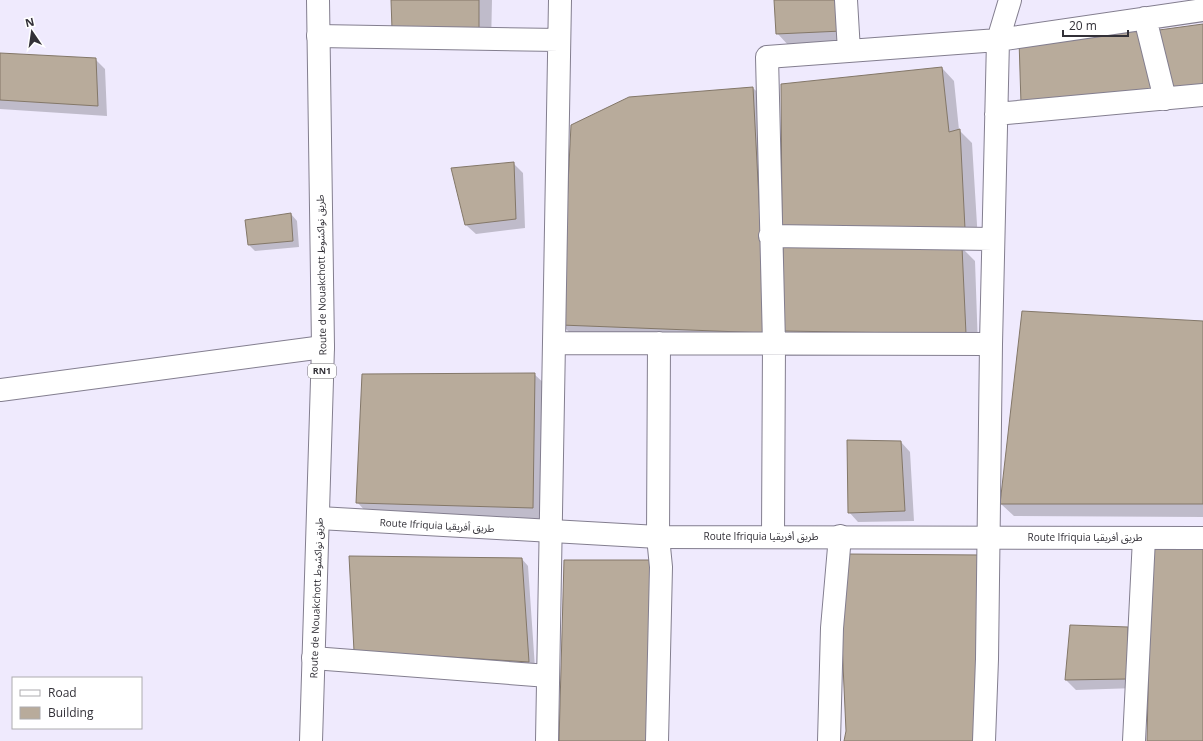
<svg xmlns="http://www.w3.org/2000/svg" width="1203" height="741" font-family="'Open Sans','Noto Sans Arabic',sans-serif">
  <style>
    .shadow { fill: #0003 }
    .building { fill: #b8ab9b; stroke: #837768 }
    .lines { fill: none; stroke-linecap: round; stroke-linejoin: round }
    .street-casing { stroke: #837e8f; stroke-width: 24 }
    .secondary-casing { stroke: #837e8f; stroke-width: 24 }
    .highway-casing { stroke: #837e8f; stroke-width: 24 }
    .street { stroke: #fff; stroke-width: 22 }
    .secondary { stroke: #fff; stroke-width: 22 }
    .highway { stroke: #fff; stroke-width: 22 }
    .labels { text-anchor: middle; stroke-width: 3; stroke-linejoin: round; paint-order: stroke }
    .shield { fill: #fff; stroke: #706e73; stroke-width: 1 }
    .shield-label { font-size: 9px; font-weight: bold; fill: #323037 }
    .street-label { font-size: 10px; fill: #323037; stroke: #fff }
  </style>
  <rect width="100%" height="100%" fill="#efeafd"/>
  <path class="shadow" d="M392,0h100l-1,45z
    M775,0h76l3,44 -65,2 -12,-13z
    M0,54l95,5 10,10 2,47 -107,-7z
    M942,68l12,13 5,49 13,13 6,98 -182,-1z
    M753,88l13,12 12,246 -203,-8 -13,-13 68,-227z
    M513,163l10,10 2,55 -49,6 -10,-9z
    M291,214l6,7 2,26 -44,4 -6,-6z
    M962,248l13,13 3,86 -181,-4 -13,-13z
    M1203,322v195l-189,-1 -13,-12z
    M534,374l13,12 -2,134 -176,-5 -12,-13z
    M901,442l9,10 4,69 -56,1 -9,-10z
    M522,559l6,7 7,102 -173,-10z
    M1071,626l57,2 10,10 -2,50 -60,2 -10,-10z"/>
  <path class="building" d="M391,0h88v33l-87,-4z
    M774,0h66l2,31 -66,3z
    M1143,23l12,68 -134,13 -2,-64z
    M1203,24v60l-31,5 -13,-59z
    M0,53l96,5 2,48 -98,-6z
    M942,67l7,65 11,-3 5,100 -183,-1 -1,-144z
    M753,87l13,246 -205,-8 10,-200 58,-28z
    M514,162l2,57 -51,6 -14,-57z
    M291,213l2,28 -45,4 -3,-25z
    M783,245l179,2 4,87 -183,-3z
    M1022,311l181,10v183h-203z
    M535,373l-2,135 -177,-5 6,-129z
    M847,440l54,1 4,70 -57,2z
    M1151,549h52v192h-56z
    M847,554l134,1 -7,186h-130l2,-10 -5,-110z
    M349,556l173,2 7,104 -175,-11z
    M564,560h89v181h-94z
    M1070,625l58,2 -1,52 -62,1z"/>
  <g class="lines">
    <defs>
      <path id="street" d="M846,0l3,51
        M1145,18l20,81
        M318,36l241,4
        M996,114l207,-19
        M770,236l223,3
        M554,343l437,1
        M0,390l323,-43
        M773,536l1,-192 -7,-287 231,-17 205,-30
        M313,658l235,18
        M547,741l13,-741
        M657,741l4,-174 -3,-30 1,-194
        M829,741l3,-113 8,-92
        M984,741l3,-82 4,-315 7,-304 12,-40
        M1134,741l10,-203"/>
      <path id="secondary" d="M319,518l339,19 545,1"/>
      <path id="highway" d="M311,741l12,-394 -5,-347"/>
    </defs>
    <use href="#street" class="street-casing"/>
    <use href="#secondary" class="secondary-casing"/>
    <use href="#highway" class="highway-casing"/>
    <use href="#street" class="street"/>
    <use href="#secondary" class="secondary"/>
    <use href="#highway" class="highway"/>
  </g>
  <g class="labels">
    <rect class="shield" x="308" y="364" width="28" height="14" rx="3"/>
    <g class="shield-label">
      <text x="322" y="374">RN1</text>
    </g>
    <g class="street-label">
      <text transform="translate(321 275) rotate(-91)" y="4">Route de Nouakchott طريق نواكشوط</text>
      <text transform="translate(437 525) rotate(3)" y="4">Route Ifriquia طريق أفريقيا</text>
      <text x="761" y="540">Route Ifriquia طريق أفريقيا</text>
      <text x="1085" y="541">Route Ifriquia طريق أفريقيا</text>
      <text transform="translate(316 598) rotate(-88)" y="4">Route de Nouakchott طريق نواكشوط</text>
    </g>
  </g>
  <rect x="12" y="677" width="130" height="52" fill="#ffffff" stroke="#adacaf"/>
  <rect x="20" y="690" width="20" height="6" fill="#ffffff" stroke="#adacaf"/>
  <text x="48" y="697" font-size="12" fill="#323037">Road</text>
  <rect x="20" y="707" width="20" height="12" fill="#b8ab9b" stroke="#adacaf"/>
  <text x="48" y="717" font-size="12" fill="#323037">Building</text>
  <g transform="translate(32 32) rotate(347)" stroke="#ffffff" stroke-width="3" paint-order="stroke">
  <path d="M0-3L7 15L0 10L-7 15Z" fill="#323037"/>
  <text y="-6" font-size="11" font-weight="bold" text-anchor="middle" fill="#323037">N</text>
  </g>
  <path d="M1063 30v6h65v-6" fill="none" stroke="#323037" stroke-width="2"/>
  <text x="1069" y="30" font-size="12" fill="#323037" stroke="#ffffff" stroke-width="3" paint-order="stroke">20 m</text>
</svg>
